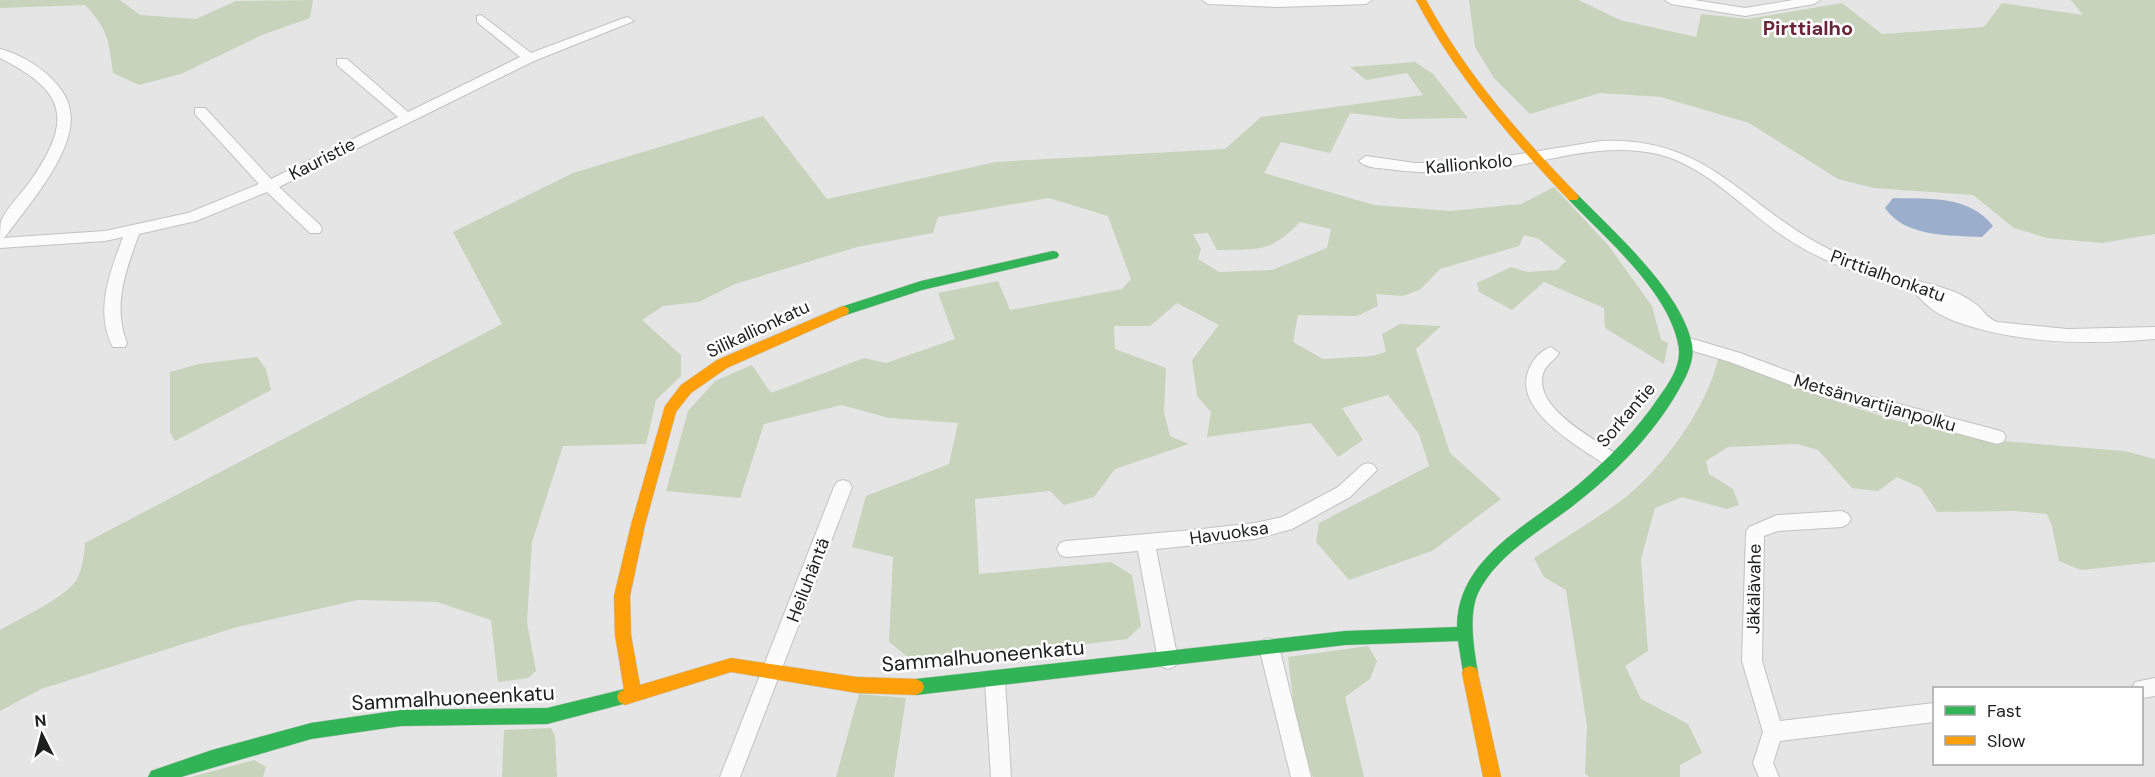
<svg xmlns="http://www.w3.org/2000/svg" width="2155" height="777" font-family="'DM Sans',sans-serif">
  <style>
    .green { fill: #c7d3ba; fill-rule: evenodd }
    .water { fill: #9baecb }
    .lines { fill: none; stroke-linecap: round; stroke-linejoin: round }
    .street-casing { stroke: #c2c2c2; stroke-width: 2 }
    .fast-casing { stroke: #c2c2c2; stroke-width: 1 }
    .slow-casing { stroke: #c2c2c2; stroke-width: 1 }
    .street { fill: #fbfbfb; fill-rule: evenodd }
    .fast { fill: #30b455; fill-rule: evenodd }
    .slow { fill: #ff9f0a; fill-rule: evenodd }
    .labels { text-anchor: middle; stroke-width: 5; stroke-linejoin: round; paint-order: stroke }
    .street-label { font-size: 18px; fill: #1d1e1e; stroke: #fff }
    .far-district-label { font-size: 20px; font-weight: bold; fill: #6b2538; stroke: #fff }
    .near-street-label { font-size: 21px; fill: #1d1e1e; stroke: #fff }
  </style>
  <rect width="100%" height="100%" fill="#e5e5e5"/>
  <path class="green" d="M0,0h120l20,15 56,4 40,-18 77,-1 -3,18 -48,17 -81,39 -42,11 -26,-12c-4,-32 -5,-44 -28,-68l-85,3z
    M1469,0h109l42,20 76,17 5,-23 47,5 94,-16 40,31 102,-7 18,-24 81,12 -12,-15h84v234l-53,9 -55,-5 -33,-10 -41,-33 -99,-7 -36,-9 -89,-56 -88,-26 -61,-4 -70,21 -36,-36 -19,-31z
    M1415,62l18,12 35,44 -67,1 -51,-6 -20,40 -49,-11 -17,31 110,32 76,6 71,-7 33,-17 54,58 44,61 9,34 7,3 -4,21 -59,-36 -1,-20 -60,-26 -32,28 -33,-18 -2,-9 34,-16 17,5 29,-2 9,-9 -27,-22 -15,-4 -5,11 -79,23 -19,20 -18,7 -27,-2 2,12 -21,10 -59,-1 -5,27 30,17 49,-3 14,-4 -4,-18 18,-10 41,2 -25,23 34,104 51,46 -69,52 -83,29 -33,-38 3,-19 110,-57 -10,-32 -31,-39 -46,13 21,32 -25,17 -27,-34 -104,14 4,-25 -14,-16 -5,-36 27,-35 -42,-22 -27,23h-36l1,23 51,19 -2,44 6,24 19,8 -74,25 -21,28 -30,8 -14,-14 -75,8 4,75 132,-12 21,13 9,51 -14,13 -209,26 -29,-23 4,-85 -41,-10 14,-51 83,-32 9,-41 -69,-5 -47,-13 -78,19 -24,74 -74,-7 22,-80 27,-30 37,-16 19,28 93,-35 22,5 69,-24 -17,-46 60,-12 12,29 112,-21 9,-10 -23,-63 -59,-18 -111,19 -5,16 -76,14 -122,37 -36,18 -36,4 -21,14 39,35v21l-25,24 -10,44 -83,2 -31,96 -5,80 9,49 -8,7 -30,4 -7,-62 -54,-18 -79,-2 -121,27 -196,62 -41,22v-81c20,-12 66,-32 77,-51 6,-12 7,-24 8,-36l417,-219 -49,-92 120,-59 190,-57 64,83 169,-37 229,-13 36,-32 162,-22 -16,-22 -41,7 -16,-13zM1300,222l31,7 -4,19 -55,22 -53,2 -21,-13 3,-10 -8,-15 15,-1 9,17c41,-1 53,3 83,-28z
    M257,357l9,12 5,21 -96,51 -5,-9v-60l29,-8z
    M1718,358l116,43 63,20 105,20 122,10 31,8v103l-74,8 -22,-9 -7,-35 -5,-12 -31,-3 -79,1 -16,-24 -24,-11 -19,14 -26,-3 -34,-38 -21,-6 -69,3 -22,14 3,13 24,15 6,16 -12,4 -45,-12 -27,11 -14,51 7,92 -23,15 16,33 47,25 14,29 -22,12v12h-91l-4,-4 2,-47 -21,-136 -22,-13 -10,-19c30,-20 63,-39 92,-61 38,-31 83,-92 92,-139z
    M1368,646l9,15 -7,18 -25,18 19,80h-51l-16,-44 -9,-76z
    M859,694l47,4 -12,79h-58z
    M551,728l4,8 2,41h-55l2,-47z
    M254,760l12,7 -3,10h-72z"/>
  <path class="water" d="M1893,198c36,1 76,-3 100,28l-11,11c-33,-2 -76,1 -97,-29z"/>
  <g class="lines">
    <defs>
      <path id="street" d="M1202,0h170l-6,4 -88,3 -70,-3z
        M1665,0h29l51,8 48,-8h27l-6,4 -69,12 -74,-12z
        M481,15l50,38 93,-35 4,-1 6,4 -100,40 -255,126 41,38 2,4 -2,4h-10l-43,-41 -71,29 -57,13c-13,36 -27,71 -12,109l-2,4h-12c-19,-35 -3,-75 10,-110l-18,4 -105,7c0,-8 0,-20 1,-27 7,-15 21,-28 30,-41 43,-62 34,-89 -31,-122v-9c17,4 36,15 49,27 10,10 19,20 21,35 8,38 -43,96 -65,126l-3,1 103,-7 83,-18 71,-29 -64,-70v-6h10l66,71 127,-62 -61,-52v-6h10l61,53 112,-55 -43,-35v-6z
        M1601,141c106,-4 137,59 220,104 25,14 52,24 80,32 16,4 33,7 48,13 10,3 20,9 28,15 8,7 10,13 20,17l70,7 88,-2v12c-66,6 -138,5 -201,-18 -10,-4 -19,-9 -27,-16 -6,-5 -11,-12 -17,-15 -44,-14 -85,-26 -124,-52 -42,-28 -78,-71 -128,-84 -19,-4 -39,-5 -59,-3 -34,3 -68,13 -102,18 -36,5 -73,5 -109,0 -9,-1 -23,-1 -29,-8l7,-5 49,7h49z
        M1686,337l54,16 83,31 174,46 6,2 3,5 -3,5 -6,2 -177,-48 -90,-34 -50,-15 -2,-4 2,-4z
        M1551,347l8,6c-4,7 -12,11 -15,18 -14,36 51,68 74,84l3,5 -3,5 -6,2 -6,-2c-28,-19 -99,-57 -75,-100 4,-8 11,-15 20,-18z
        M1368,463l6,2 3,5 -27,27 -58,32 -37,10 -99,10 22,111 -3,6 -7,3 -7,-3 -3,-6 -20,-109 -72,6 -6,-2 -3,-6 3,-6 6,-2 127,-11 62,-7 27,-6 56,-30 24,-22z
        M843,480l6,2 3,5 -112,290h-20l114,-290 3,-5z
        M1842,511l6,3 3,5 -3,5 -6,3 -64,4 -14,5 -2,125 18,60 154,-18v19l-154,19 -7,22 6,14h-20l-6,-14 10,-31 -21,-71 4,-129 3,-5 28,-12z
        M1269,638l7,3 3,6 32,130h-20l-32,-130 3,-6z
        M995,672l7,3 3,6 6,96h-20l-6,-96 3,-6z
        M2155,678v18l-13,2v-10h-10l3,-6z"/>
      <path id="fast" d="M1573,193l4,1c37,38 104,97 115,150 3,17 -6,33 -14,47 -25,44 -64,83 -104,114 -32,25 -77,49 -96,88 -10,23 -4,56 0,80l-2,5 -6,2 -6,-2 -6,-37 -113,4 -429,50 -6,-3 -2,-5 2,-5 6,-3 429,-48 112,-4c0,-71 75,-103 122,-143 30,-26 58,-54 80,-87 11,-15 24,-34 19,-54 -11,-53 -73,-105 -109,-143l-2,-3 2,-3z
        M1053,251l4,1 2,3 -2,3 -135,32 -79,26 -6,-5 1,-3 83,-27z
        M625,689l6,3 2,5 -2,5 -84,22 -146,2 -90,13 -130,38h-33l3,-6 61,-21 99,-27 90,-13 146,-2z"/>
      <path id="slow" d="M1416,0h10c40,74 93,134 151,194l2,3 -2,3h-8c-59,-62 -113,-124 -153,-200z
        M843,306l5,2 1,3 -1,3 -121,54 -36,25 -15,19 -31,113 -15,71 1,39 9,50 91,-27 126,19 59,2 6,3 2,5 -2,5 -6,3 -59,-2 -126,-21 -106,33 -6,-3 -2,-5 2,-5 5,-2 -9,-55 -1,-39 17,-71 34,-119 16,-21 36,-25z
        M1470,666l6,2 2,5 23,104h-18l-21,-104 2,-5z"/>
    </defs>
    <use href="#street" class="street-casing"/>
    <use href="#fast" class="fast-casing"/>
    <use href="#slow" class="slow-casing"/>
    <use href="#street" class="street"/>
    <use href="#fast" class="fast"/>
    <use href="#slow" class="slow"/>
  </g>
  <g class="labels">
    <g class="street-label">
      <text transform="translate(322 159) rotate(-27)" y="6">Kauristie</text>
      <text transform="translate(1469 164) rotate(-5)" y="6">Kallionkolo</text>
      <text transform="translate(1888 276) rotate(20)" y="6">Pirttialhonkatu</text>
      <text transform="translate(758 329) rotate(-25)" y="6">Silikallionkatu</text>
      <text transform="translate(1875 403) rotate(16)" y="6">Metsänvartijanpolku</text>
      <text transform="translate(1626 415) rotate(-49)" y="6">Sorkantie</text>
      <text transform="translate(1229 533) rotate(-8)" y="6">Havuoksa</text>
      <text transform="translate(808 580) rotate(-69)" y="6">Heiluhäntä</text>
      <text transform="translate(1754 589) rotate(-89)" y="6">Jäkälävahe</text>
    </g>
    <g class="far-district-label">
      <text x="1808" y="35">Pirttialho</text>
    </g>
    <g class="near-street-label">
      <text transform="translate(983 656) rotate(-5)" y="7">Sammalhuoneenkatu</text>
      <text transform="translate(453 698) rotate(-3)" y="7">Sammalhuoneenkatu</text>
    </g>
  </g>
  <rect x="1933" y="687" width="210" height="78" fill="#ffffff" stroke="#a5a5a5" stroke-width="1.5"/>
  <rect x="1945" y="706" width="30" height="9" fill="#30b455" stroke="#a5a5a5" stroke-width="1.5"/>
  <text x="1987" y="717" font-size="18" fill="#1d1e1e">Fast</text>
  <rect x="1945" y="736" width="30" height="9" fill="#ff9f0a" stroke="#a5a5a5" stroke-width="1.5"/>
  <text x="1987" y="747" font-size="18" fill="#1d1e1e">Slow</text>
  <g transform="translate(42 735) rotate(354)" stroke="#ffffff" stroke-width="4.5" paint-order="stroke">
  <path d="M0-4.5L10 22L0 15L-10 22Z" fill="#1d1e1e"/>
  <text y="-9" font-size="16" font-weight="bold" text-anchor="middle" fill="#1d1e1e">N</text>
  </g>
</svg>
